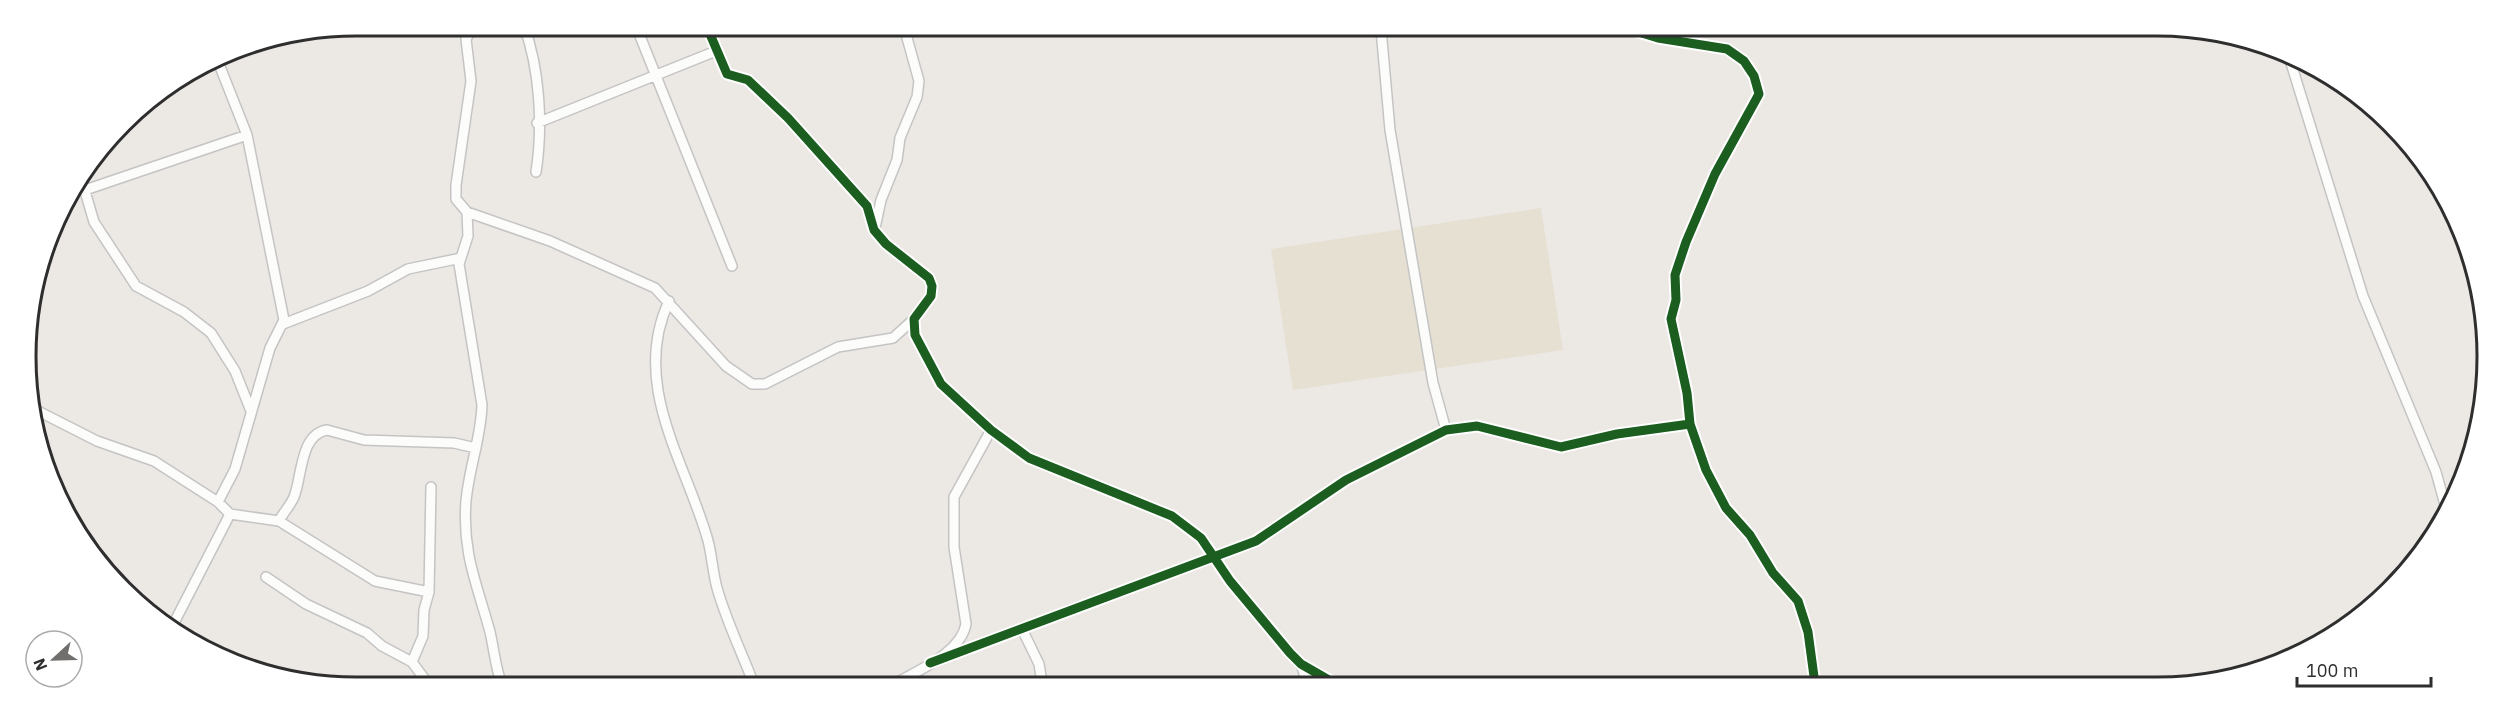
<svg xmlns="http://www.w3.org/2000/svg" width="2513" height="713" font-family="'IBM Plex Sans',sans-serif">
  <style>
    .education { fill: #e6e0d3 }
    .lines { fill: none; stroke-linecap: round; stroke-linejoin: round }
    .minor-casing { stroke: #c5c4c5; stroke-width: 12 }
    .minor { stroke: #fcfcfb; stroke-width: 9 }
    .cycleway-casing { stroke: #fff; stroke-width: 13 }
    .cycleway { stroke: #1b5e20; stroke-width: 9 }
    .rim { fill: none; stroke: #2e2e2e; stroke-width: 3 }
  </style>
  <rect width="100%" height="100%" fill="#ece8e4"/>
  <path class="education" d="M1541,208l22,142 -270,40 -22,-141z"/>
  <g class="lines">
    <defs>
      <path id="minor" d="M482,26l-10,3 -6,10 5,42 -15,104v14l11,13 1,24 -9,28 23,141c-1,33 -13,63 -16,96 -4,52 11,83 24,131 4,17 5,33 11,50
        M524,26c16,44 19,100 12,146
        M636,26l96,240
        M707,27l20,47 21,6 40,38 79,88 7,24 12,14 43,34 3,8 -1,10 -17,23 1,16 26,49 50,46 38,28 143,58 29,22 29,43 60,72 11,11 33,19
        M1381,29l9,101 43,253 13,47
        M1632,30l26,8 69,11 17,12 10,15 5,18 -44,80 -29,68 -11,33 1,25 -5,19 16,74 3,31 16,46 20,38 24,27 23,38 25,28 10,31 7,52
        M217,59l30,76 37,185 -14,28 -35,121 -17,33
        M2290,60l73,236 73,176 11,40
        M537,123l179,-72
        M82,181l12,41 42,64 48,26 27,21 24,38 16,40
        M85,190l162,-55
        M467,212l83,29 105,47 71,78 26,18h13l73,-37 55,-9 21,-19
        M875,228l6,-28 16,-40 3,-22 17,-41 2,-16 -15,-54
        M669,301c-38,81 14,157 37,233 6,17 6,36 11,54 9,32 24,63 36,94
        M283,324l85,-33 40,-22 53,-11
        M34,409l63,32 57,20 64,41 12,12 49,7 96,60 54,11
        M279,521c4,-8 11,-15 15,-24 8,-20 6,-63 33,-67l37,10 90,3 22,5
        M266,577l40,27 61,29 15,13 30,16 14,19
        M1022,629l17,35 3,19
        M173,632l2,-11 55,-107
        M412,662l11,-26 1,-26 5,-18 2,-105
        M930,663l326,-122 90,-61 100,-50 31,-4 84,21 56,-13 73,-10
        M1301,664l6,19
        M898,682c23,-13 63,-30 68,-58l-12,-77v-50l37,-67"/>
    </defs>
    <use href="#minor" class="minor-casing"/>
    <use href="#minor" class="minor"/>
    <defs>
      <path id="cycleway" d="M707,27l20,47 21,6 40,38 79,88 7,24 12,14 43,34 3,8 -1,10 -17,23 1,16 26,49 50,46 38,28 143,58 29,22 29,43 60,72 11,11 33,19
        M1632,30l26,8 69,11 17,12 10,15 5,18 -44,80 -29,68 -11,33 1,25 -5,19 16,74 3,31 16,46 20,38 24,27 23,38 25,28 10,31 7,52
        M930,663l326,-122 90,-61 100,-50 31,-4 84,21 56,-13 73,-10"/>
    </defs>
    <use href="#cycleway" class="cycleway-casing"/>
    <use href="#cycleway" class="cycleway"/>
  </g>
  <path d="M0 0H2513V713H0ZM356 36H2157A320 320 0 0 1 2477 356V357A320 320 0 0 1 2157 677H356A320 320 0 0 1 36 357V356A320 320 0 0 1 356 36Z" fill="#fff" fill-rule="evenodd"/>
  <path class="rim" d="M356 36H2157A320 320 0 0 1 2477 356V357A320 320 0 0 1 2157 677H356A320 320 0 0 1 36 357V356A320 320 0 0 1 356 36Z"/>
  <g transform="translate(54 659) rotate(248)"><circle r="28" fill="#ffffff" stroke="#ababab" stroke-width="1.5"/>
  <path d="M0-4.5L10 22L0 15L-10 22Z" fill="#706f6e"/>
  <text y="-9" font-size="16" font-weight="bold" text-anchor="middle" fill="#2e2e2e">N</text>
  </g>
  <path d="M2297 677v9h134v-9" fill="none" stroke="#2e2e2e" stroke-width="3"/>
  <text x="2306" y="677" font-size="18" fill="#2e2e2e" stroke="#ffffff" stroke-width="4.5" paint-order="stroke">100 m</text>
</svg>
